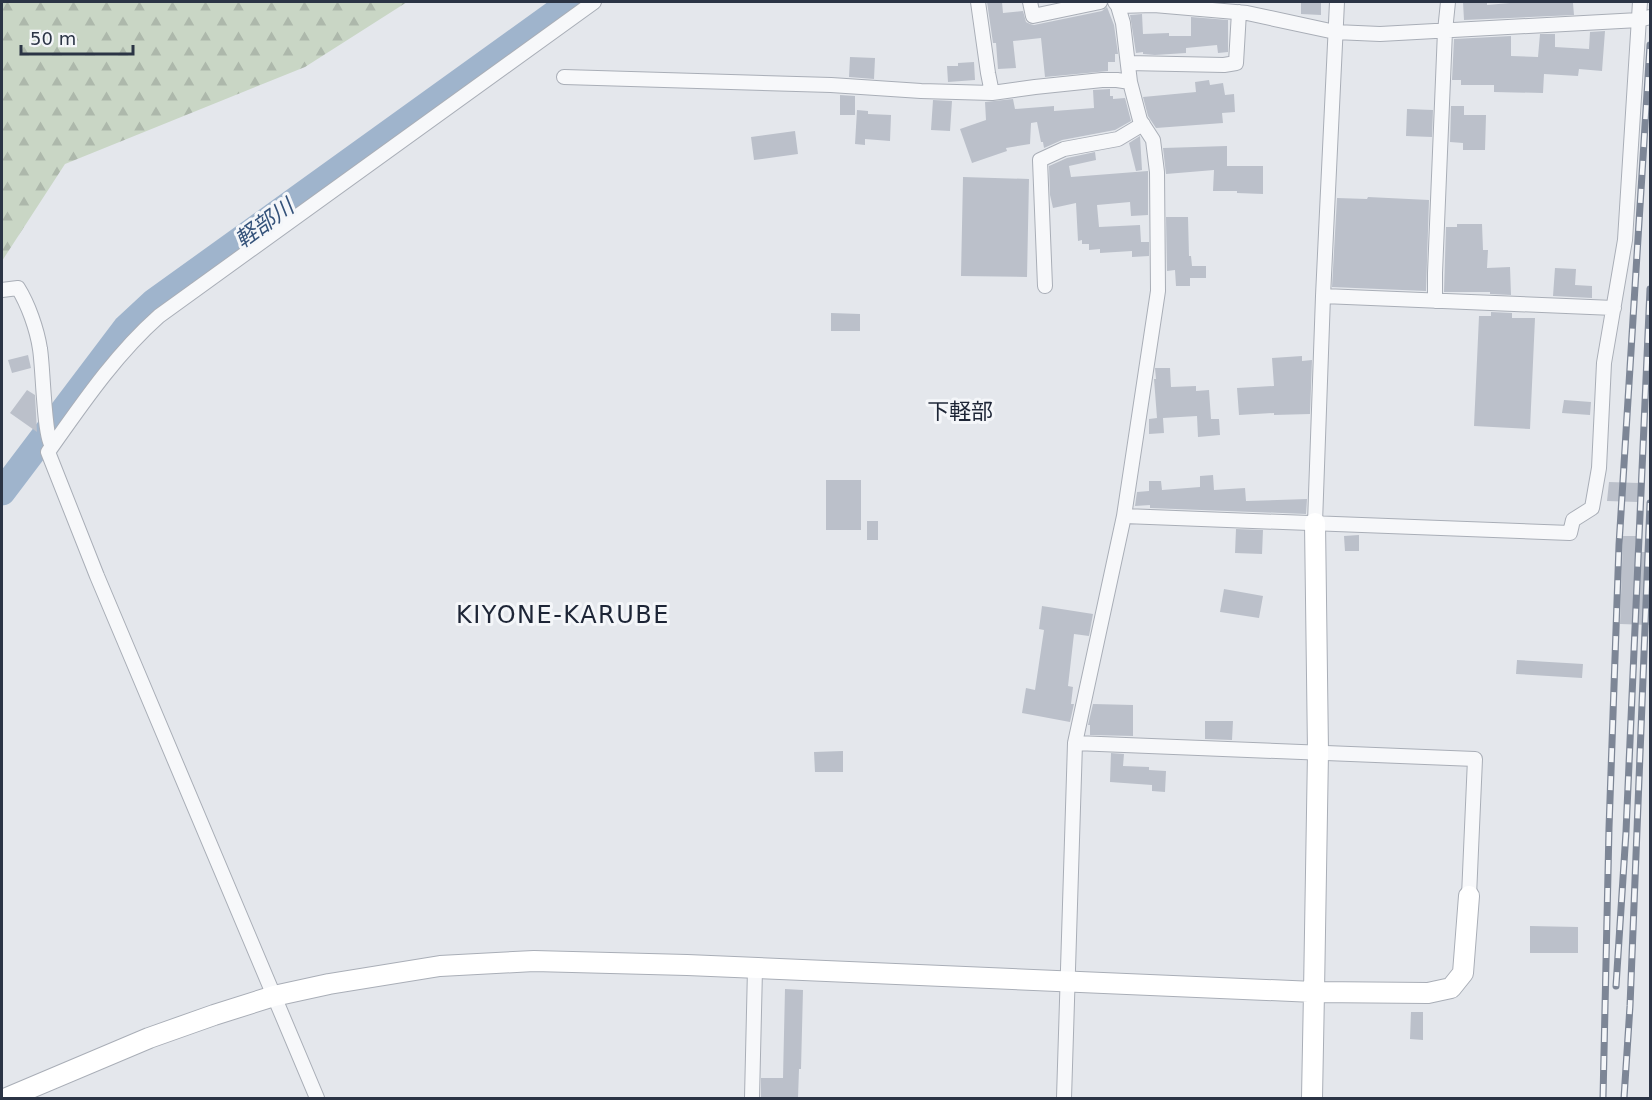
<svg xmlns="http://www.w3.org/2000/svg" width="1652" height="1100" font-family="'DejaVu Sans','Noto Sans JP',sans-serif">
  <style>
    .forest { fill: url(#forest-firs) }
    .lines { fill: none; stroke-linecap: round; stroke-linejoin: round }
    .river { stroke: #9fb4cc; stroke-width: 27 }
    .building { fill: #bbc0ca }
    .street-casing { stroke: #a9aeb7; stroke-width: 16 }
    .secondary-casing { stroke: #a9aeb7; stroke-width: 22 }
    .street { stroke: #f7f8fa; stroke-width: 14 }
    .secondary { stroke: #fff; stroke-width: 20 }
    .rail-casing { stroke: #7d8696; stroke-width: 7 }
    .rail { stroke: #f4f6f9; stroke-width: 4.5; stroke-dasharray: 14; stroke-linecap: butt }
    .labels { text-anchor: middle; stroke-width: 6; stroke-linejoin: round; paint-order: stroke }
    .water-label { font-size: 22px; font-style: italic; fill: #34527a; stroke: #f4f6f9 }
    .neighbourhood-label { font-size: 22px; fill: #1d2536; stroke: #f4f6f9 }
    .quarter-label { font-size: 24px; letter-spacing: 1.5px; fill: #1d2536; stroke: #f4f6f9 }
  </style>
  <defs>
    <pattern id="forest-firs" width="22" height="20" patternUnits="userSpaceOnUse" patternTransform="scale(1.5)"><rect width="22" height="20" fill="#c9d6c5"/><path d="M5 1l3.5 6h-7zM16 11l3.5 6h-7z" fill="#adb8ab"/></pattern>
  </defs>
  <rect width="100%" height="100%" fill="#e4e7ec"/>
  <path class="forest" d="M2,2h405l-102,65 -240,97 -63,97z"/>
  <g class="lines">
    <path class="river" d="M2,492l124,-164 28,-26 417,-300"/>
  </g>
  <path class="building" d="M987,2h15l1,11 20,-2 3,11 4,2 4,1 68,-14 5,-4 7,18 4,29h-3v8h-7v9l-63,6 -4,-39 -28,3 3,27 -18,1 -2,-26h-3z
    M1301,2h20v13l-20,-1z
    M1463,2h24v3l23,-2v-1h60v1h3l1,12 -110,5z
    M1142,14l1,20 26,-1v3h22v-19l37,3v32l-10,1 -1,-8 -31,3v5l-31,2 -12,-1v-2l-7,1 -6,-38z
    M1605,31l-3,40 -23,-2 -1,7 -34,-2 -1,19 -49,-1v-7h-33v-5h-9l2,-41 57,-3v20l27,1 2,-23h15v13l34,2 1,-17z
    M850,57l25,1 -1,21 -25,-2z
    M974,62l1,18 -27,2 -1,-16h11v-3z
    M1209,80l1,5 13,-2 2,12 9,-1 1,18 -13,1 1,10 -67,5 -8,-12 -5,-19 53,-5 -1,-10z
    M1110,89v7h3v3l12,-1 6,23 -16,9 -53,10 -18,8 -1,-6h-2l-4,-20 -6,1 -1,21 -24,4 1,3 -35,12 -12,-34 26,-9 -1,-18 28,-3 2,10 39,-3v5l40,-3 -1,-18z
    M840,95l15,1v19h-15z
    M933,100l19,1 -2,30 -19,-1z
    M1451,106h13v9h22l-1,35h-22v-7l-13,-1z
    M1407,109l26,1 -1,27 -26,-1z
    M857,110l11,1v3l23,1 -1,26 -25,-2v6l-10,-1z
    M795,131l3,23 -44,6 -3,-23z
    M1140,136l2,34 -6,1 -7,-28z
    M1227,146v20h36v28l-26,-1v-2h-24l1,-21 -48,4 -3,-26z
    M1095,152l1,8 -27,6 2,11 77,-6v44l-17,1 -1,-14 -33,3 2,22 41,-2 1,17h8v14l-17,1v-6l-32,2v-4l-11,1v-6h-7v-4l-4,1 -2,-38 -23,5 -3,-13 -1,-29 18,-8z
    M963,177l66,2 -2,98 -66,-1z
    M1368,197l61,3 -3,91 -94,-4 5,-89 30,1z
    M1166,217h22l1,39h2l1,10h14v12h-16v8h-14l-1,-16 -8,1z
    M1457,224h25l1,26h5l-1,18 23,-1 1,28 -21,-1v-2h-46l2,-65h11z
    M1555,268l21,1 -1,16 17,1v12l-39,-2z
    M1491,312l21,1v5h23l-5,111 -56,-3 5,-110h12z
    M831,313l29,1v17h-29z
    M28,355l3,13 -19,5 -4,-13z
    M1302,356v5l10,-1 -2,54 -36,1v-2l-35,2 -2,-27 37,-2 -2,-28z
    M1155,368h15l1,19 25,-1v5l13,-1 2,29h8l1,16 -22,2 -1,-21 -34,2 1,15 -15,1v-15l8,-1 -3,-39h2z
    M27,390l8,5 2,37 -27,-19z
    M1564,400l27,2 -1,13 -28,-2z
    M1213,475l1,15 31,-2 1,13 61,-2 -1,15 -156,-6v-3l-15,1 2,-14 12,-1v-10h12l1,9 38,-3v-11z
    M826,480h35v50h-35z
    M1609,482l30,1 -1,19 -31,-1z
    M867,521h11v19h-11z
    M1236,529l27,1 -1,24 -27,-1z
    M1359,535v16h-14l-1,-15z
    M1623,536h13l-1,16h15v73l-30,-1z
    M1224,589l39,7 -4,22 -39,-6z
    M1042,606l51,8 -4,22 -15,-2 -6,52 5,1 -2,17h3l-4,18 -48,-9 4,-25 9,2 9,-60 -5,-1z
    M1517,660l66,4 -1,14 -66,-4z
    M1093,704l40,1v31l-43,-1v-10h-2z
    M1205,721h28l-1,19 -27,-1z
    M843,751v21h-28l-1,-20z
    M1111,753l13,1 -1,12 26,1v3l17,1 -1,21 -13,-1v-6l-42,-3z
    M1530,926l48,1v26h-48z
    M785,989l18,1 -2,79h-2l-1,29h-37v-20h22z
    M1411,1012h12v28l-13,-1z"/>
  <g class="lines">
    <defs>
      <path id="street" d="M978,2l10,71 4,20
        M1030,2l3,14 67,-14
        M1118,6l36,-1 93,8 88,19 45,2 259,-14 11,-3
        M1128,63l96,2 12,-2 3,-51
        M564,77l267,8 90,6 71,2 43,-6 67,-7h15l13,2
        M1045,286l-5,-126 24,-11 54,-10 25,-15
        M2,290l16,-2c10,16 19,41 22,61 3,17 4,88 12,97
        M1323,296l291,12
        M1435,301v-28l10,-242 3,-29
        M1124,516l446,17 3,-13 19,-12 7,-40 5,-105 21,-123 15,-238
        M1315,523l8,-227 14,-294
        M1075,743l400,16 -6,137
        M317,1098l-220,-522 -49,-124c34,-48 67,-97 111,-136l435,-314
        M752,1098l3,-129
        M1064,1098l11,-355 49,-227 34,-225 -1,-119 -4,-32 -13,-20 -10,-38 -7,-59 -5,-17 -3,-4"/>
      <path id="secondary" d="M1315,523l3,229 -4,240 114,1 23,-5 12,-15 6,-77
        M7,1098l142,-60 65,-23 60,-19 55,-12 111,-18 94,-5 153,4 627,27 -2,106"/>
    </defs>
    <use href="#street" class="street-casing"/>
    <use href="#secondary" class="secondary-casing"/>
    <use href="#street" class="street"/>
    <use href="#secondary" class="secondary"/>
    <defs>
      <path id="rail" d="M1616,986l10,-154 24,-543
        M1603,1098l6,-270 10,-283 31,-500
        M1624,1098l6,-92 20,-503"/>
    </defs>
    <use href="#rail" class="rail-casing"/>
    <use href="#rail" class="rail"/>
  </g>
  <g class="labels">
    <g class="water-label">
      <text transform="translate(264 223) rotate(-36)" y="8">軽部川</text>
    </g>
    <g class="neighbourhood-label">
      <text x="960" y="419">下軽部</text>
    </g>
    <g class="quarter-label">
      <text x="563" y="623">KIYONE-KARUBE</text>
    </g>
  </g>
  <rect width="1652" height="1100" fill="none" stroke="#2b3445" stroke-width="6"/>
  <path d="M21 45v9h112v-9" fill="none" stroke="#2b3445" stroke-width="3"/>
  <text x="30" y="45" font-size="18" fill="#2b3445" stroke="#f4f6f9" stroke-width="4.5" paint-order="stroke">50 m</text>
</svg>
